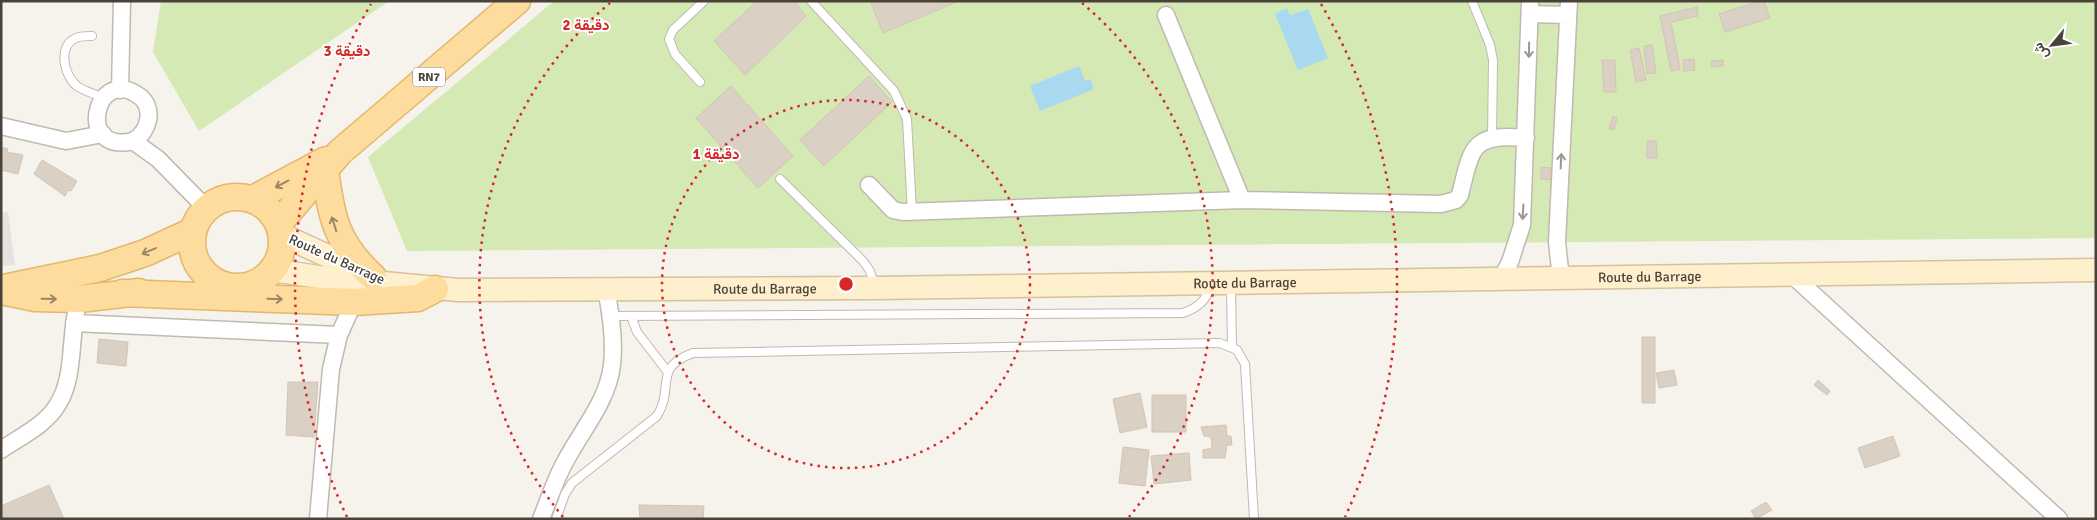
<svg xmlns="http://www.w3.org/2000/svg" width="2097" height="520" font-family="Signika,Vazirmatn,sans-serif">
	<rect width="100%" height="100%" fill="#f6f2ec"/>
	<path fill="#d5e9b5" d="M161,1H389L199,131L153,52Z
		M554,1H2096V238L407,251L368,157Z"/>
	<path fill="#e5e2e0" d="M8,212L15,265L1,266V213Z"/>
	<path fill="#a9d8f1" d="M1287,8L1290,15L1308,9L1328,58L1298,70L1275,14Z
		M1079,66L1085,81L1090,79L1094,89L1040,111L1030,86Z"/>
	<path fill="#dad0c4" stroke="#d2c5b4" d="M757,1H794L806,16L745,75L714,41Z
		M870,1H959L883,33Z
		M1759,1H1764L1770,18L1725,32L1719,14Z
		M1697,7L1698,16L1671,22L1680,69L1671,71L1660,16Z
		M1652,45L1656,73L1647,74L1644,46Z
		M1639,48L1646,80L1636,82L1630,50Z
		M1694,59L1695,70L1684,71L1683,60Z
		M1602,60H1615L1616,92H1604Z
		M1723,60V66L1711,67V61Z
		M869,76L892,102L824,166L800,140Z
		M731,86L793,156L758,188L696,118Z
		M1613,116L1617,118L1614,130L1609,129Z
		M1647,141H1656L1657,158H1647Z
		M1,147L8,149L7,152L23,155L18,174L1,170Z
		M42,160L77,181L71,191L68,190L65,196L34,174Z
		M1541,167L1551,168L1550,180L1541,179Z
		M1642,337H1655V403H1642Z
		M99,339L128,342L126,366L97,363Z
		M1674,370L1677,385L1659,388L1656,373Z
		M1818,380L1830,391L1827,395L1814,385Z
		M288,382H318L314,437L286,435Z
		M1140,393L1147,427L1120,433L1113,399Z
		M1152,395H1186V432H1152Z
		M1226,425L1227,436H1231L1232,445H1227L1225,458H1203V450L1212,448L1211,437L1204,436L1201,427Z
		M1893,436L1900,456L1865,468L1858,448Z
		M1123,447L1149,450L1145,486L1119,483Z
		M1189,453L1191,480L1154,484L1151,456Z
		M49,485L64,519H1V506Z
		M1766,502L1772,510L1756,519L1751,511Z
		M639,505L704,506L703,519H640Z"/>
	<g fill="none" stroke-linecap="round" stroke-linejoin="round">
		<g stroke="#c1b9ae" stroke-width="10">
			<path id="service" d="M811,1L894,91L907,119L912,212
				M1472,1L1490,45L1493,60L1492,139
				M92,36C87,36 80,36 76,38C57,46 64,76 77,86C84,91 95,94 103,98
				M700,82L675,54L669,39L673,30L704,1
				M780,179L863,261L870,271L874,285
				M1231,286L1232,346
				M611,316L1183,313C1197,308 1207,301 1210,285
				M631,316L637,332L667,371
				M556,519L565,494L572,483L657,416C675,387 652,368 693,353L1220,343L1237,350L1245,364L1254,519"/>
		</g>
		<g stroke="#c1b9ae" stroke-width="19">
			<path id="minor" d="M1530,14L1568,15
				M1166,15L1242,200
				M120,90L122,1
				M1,126L66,141L103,134
				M133,141C150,131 156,105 136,94C94,68 76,155 133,141L158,159L206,208
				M869,185L893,210L903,212L1242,200L1441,204L1456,200L1460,195C1472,147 1471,133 1526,138
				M1792,275L2059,519
				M1501,279L1510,262L1522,225L1530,1
				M1561,279L1557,242L1569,1
				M74,323L339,335
				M1,450C20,437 47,424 58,404C74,379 70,342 76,313
				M318,519L331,369L339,335L354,302
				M541,519C549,499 555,480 565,462C581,431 608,401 612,365C615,340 611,314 606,289"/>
		</g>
		<g stroke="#d5c29b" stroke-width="25">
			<g id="secondary">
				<path d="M282,235L371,276"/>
				<path id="s1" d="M272,270L319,277L458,290L875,288L2096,270"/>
			</g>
		</g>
		<g stroke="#e4b86b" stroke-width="29">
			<path id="primary" d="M325,169C331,217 336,243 373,277
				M192 242a45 45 0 1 1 90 0a45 45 0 1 1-90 0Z
				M253,199L326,160
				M279,223L340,152L517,1
				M4,288L100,268L145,253L193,231
				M1,291L35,298L79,299L139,292
				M122,293L354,302L418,298L435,289"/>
		</g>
		<use href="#service" stroke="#fff" stroke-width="8"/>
		<use href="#minor" stroke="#fff" stroke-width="16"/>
		<use href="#secondary" stroke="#feefcd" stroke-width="22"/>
		<use href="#primary" stroke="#fddc9d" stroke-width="26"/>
	</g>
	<defs><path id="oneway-shaft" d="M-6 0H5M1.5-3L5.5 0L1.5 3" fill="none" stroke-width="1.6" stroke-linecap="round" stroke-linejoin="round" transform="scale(1.25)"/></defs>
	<g stroke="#9b9792">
		<use href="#oneway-shaft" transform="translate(1529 50) rotate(91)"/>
		<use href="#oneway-shaft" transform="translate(1561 161) rotate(-87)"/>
		<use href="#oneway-shaft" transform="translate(1523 212) rotate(93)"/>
	</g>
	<g stroke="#9b8766">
		<use href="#oneway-shaft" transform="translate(282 184) rotate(152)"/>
		<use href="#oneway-shaft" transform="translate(334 224) rotate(-108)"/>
		<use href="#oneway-shaft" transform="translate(149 251) rotate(157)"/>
		<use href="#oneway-shaft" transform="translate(49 299) rotate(1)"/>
		<use href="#oneway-shaft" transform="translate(275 299) rotate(2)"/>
	</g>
	<g fill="none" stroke="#d62828" stroke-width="2.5" stroke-dasharray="2.5 5">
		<circle cx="846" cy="284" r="184"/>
		<path d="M563 517A367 367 0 0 1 610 3M1082 3A367 367 0 0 1 1129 517"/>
		<path d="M347 517A551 551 0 0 1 371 4M1321 4A551 551 0 0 1 1345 517"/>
	</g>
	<g text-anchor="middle" stroke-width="4" stroke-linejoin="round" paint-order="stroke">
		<rect fill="#fff" stroke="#807b74" stroke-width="1" x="413" y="67.5" width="32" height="19" rx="4"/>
		<g font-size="12" font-weight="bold" fill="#4a4239">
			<text x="429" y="81">RN7</text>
		</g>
		<g font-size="14" fill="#4a4239" stroke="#fff">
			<text transform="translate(337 259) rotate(24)" y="5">Route du Barrage</text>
			<text dy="5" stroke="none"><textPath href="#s1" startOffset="1379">Route du Barrage</textPath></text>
			<text dy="5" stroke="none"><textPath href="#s1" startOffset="974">Route du Barrage</textPath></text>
			<text dy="5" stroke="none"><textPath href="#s1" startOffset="494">Route du Barrage</textPath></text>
		</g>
	</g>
	<circle cx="846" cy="284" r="8" fill="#d62828" stroke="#fff" stroke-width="2.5"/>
	<g font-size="15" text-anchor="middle" font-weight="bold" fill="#d62828" stroke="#fff" stroke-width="4" stroke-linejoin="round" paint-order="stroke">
		<text x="586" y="30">2 دقيقة</text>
		<text x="347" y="56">3 دقيقة</text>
		<text x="716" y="159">1 دقيقة</text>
	</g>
	<rect width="2097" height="520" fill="none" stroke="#4a4239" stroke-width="5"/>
	<g transform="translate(2052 45) rotate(241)" stroke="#ffffff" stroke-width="4" paint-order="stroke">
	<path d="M0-4L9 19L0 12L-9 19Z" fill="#4a4239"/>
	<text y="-8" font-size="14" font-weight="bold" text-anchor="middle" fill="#4a4239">ش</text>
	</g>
</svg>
